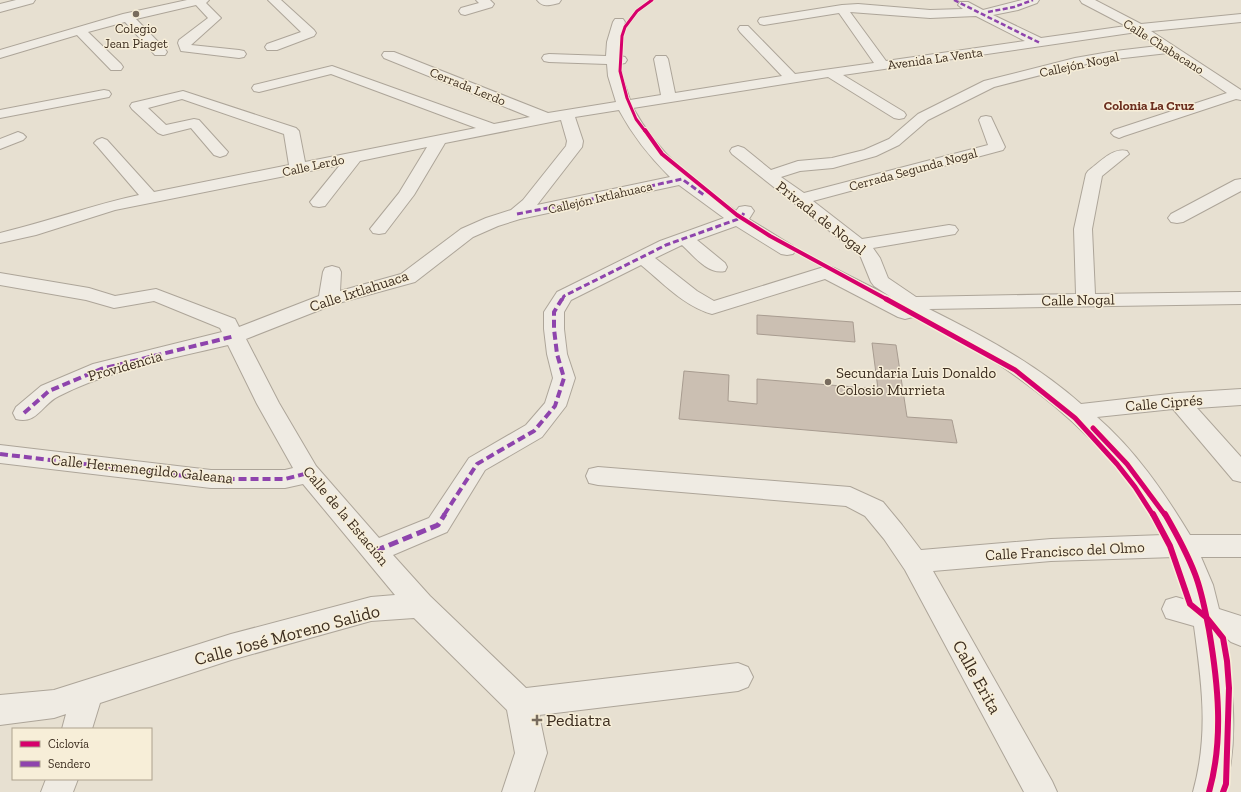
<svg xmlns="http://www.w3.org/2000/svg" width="1241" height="792" font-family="'Zilla Slab',serif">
	<rect width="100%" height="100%" fill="#e7e0d1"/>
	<path fill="#cbbfb2" stroke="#a89c90" d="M757,315L853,322L855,342L757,334Z
		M872,343L896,345L907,417L952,420L957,443L679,419L684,371L729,375L728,401L757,404V379L878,389Z"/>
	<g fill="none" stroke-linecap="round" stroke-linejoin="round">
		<g stroke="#ada599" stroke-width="2">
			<path id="minor" d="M16,0H35L33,3L0,12V4Z
				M187,0H209L206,3L221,18L191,45L239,50L244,51L246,54L244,57L239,58L181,51L178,43L179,40L208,18L196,5L136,19L165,49L167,52L165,55H155L125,22L88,32L121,64L123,67L121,70H111L77,35L0,58V50L123,14Z
				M268,0H281L314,30L316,33L314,36L277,50H267L265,47L267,44L301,32Z
				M476,0H490L494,4L492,7L465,15L461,14L459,11L461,8L479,3Z
				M537,0H561L559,3C551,5 543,8 537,0Z
				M1022,0H1039L1037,3L1018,10L993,15L1041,38L1126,26L1082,3L1080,0H1095L1141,24L1241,14V22L1151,31L1241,90V100L1236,99L1124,136L1119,138L1114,136L1111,133L1114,130L1227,93L1168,53L1115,59L1076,66L994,87L928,120L899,145L876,156L833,168L800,171L781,177L804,193L988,145L979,120L981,117L986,116L991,117L1005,147L1003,150L813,201L862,239L949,225L955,226L958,230L955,234L873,248L880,258L888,278L916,297L1076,294L1074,229L1086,174L1088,171C1099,163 1113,147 1127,151L1129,154L1102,176L1092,229L1095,294L1241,292V304L929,309C983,336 1036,364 1081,404L1178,393L1241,389V405L1197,408L1241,457V482L1233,480L1173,409L1097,417C1135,450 1164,492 1190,535H1241V557H1201L1213,585L1219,609L1241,616V646L1231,642L1224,636C1233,689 1239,739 1225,792H1193C1209,734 1202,685 1194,626L1166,618L1162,609L1166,600L1176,597L1190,601L1184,577L1175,557L1051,561L933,571L1052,781L1057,792H1024L905,570L884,539L865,516L846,506L598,485L589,483L586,476L589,469L598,467L850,487L883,502L902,525L921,550L1051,539L1164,535C1123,464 1064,407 995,362C969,345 940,331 913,317L905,319L898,317L825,279L712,314C685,307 662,282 641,265L571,300L564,312V329L567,354L575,378L566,406L542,437L485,470L447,532L393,555L430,596L526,688L738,663L748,667L753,677L748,687L738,691L539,715L547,753L534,792H502L515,753L507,710L414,618L371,621L231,660L100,703L92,729H62L66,714L54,718L0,725V695L54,690L231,634L371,597L395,595L303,484L285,488H211L0,463V445L211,470H285L293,468L257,404L228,345C171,359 112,369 59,396C42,404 37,425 16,419L13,413L16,407L41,386L93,364L222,332L220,328L154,301L114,308L86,300L0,285V273L89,288L115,296L156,289L235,319L239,327L319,296L323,272L325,268L332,266L339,268L341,272L340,291L401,274L461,229L486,218L511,210L523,200L566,146L567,141L561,120L445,143L414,195L385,233L379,234L373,233L370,229L399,193L427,147L360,161L325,206L319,207L313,206L310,202L340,165L115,210L36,235L0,243V233C47,222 92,205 139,195L97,146L94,143L97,140L102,138L107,140L154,192L289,165L284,134L182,99L148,108L166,125L194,119L199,120L228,152L226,155L220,157L214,155L191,128L163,135L158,133L132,109L130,106L132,103L183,91L296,128L299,131L305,162L476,128L331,74L259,92L254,91L252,88L254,85L332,66L494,124L530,117L384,58L382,55L384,52H394L548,113L616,102L608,76L607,64L549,62L544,61L542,58L544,55L549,54L606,56L607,42L613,22L615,19H623L625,22C622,34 619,44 620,56L625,57L627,60L625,63L620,64L622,76L630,100L661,95L654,59L656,56H666L668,59L675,93L782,76L740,32L738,29L740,26H748L795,74L874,63L839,13L764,25L760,24L758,21L760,18L842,5L858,4L930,10L963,9L958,5L960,2H968L983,10ZM850,12L930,18L976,16L1025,41L886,61ZM1137,32L1158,46L1115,51L1075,58L984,81L918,114L889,139L864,150L832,158L798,161L771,170L744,148L738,146L732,148L730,151L732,154L860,255L871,282L874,286L891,297L834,268L827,266L714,301L697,291L655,258L682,245C694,256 708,275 725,271L727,267L725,263L697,240L736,226L781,254L787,255L793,254L796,250L793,246L749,219L754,211L751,207L745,206L739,207L736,211C693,181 659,155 633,108L828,77L894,118L899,119L904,118L906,115L904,112L843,75ZM619,110C633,136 649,156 670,177L537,205L582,147L583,141L575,117ZM679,185L724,218L660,241L557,292L544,312V329L547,354L553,378L545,403L526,425L469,458L429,518L379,538L316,466L279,403L246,339L335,304L415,282L473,237L498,226L520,219Z
				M104,90L109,91L111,94L109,97L0,118V110Z
				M18,132L23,134L26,137L23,140L0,149V139Z
				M1241,179V191L1183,222L1177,223L1171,222L1168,218L1171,214L1235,180Z
				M46,779H78L73,792H41Z"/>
		</g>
		<use href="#minor" fill="#efebe3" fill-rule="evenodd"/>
		<path stroke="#8e44ad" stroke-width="2.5" stroke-dasharray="5 2.5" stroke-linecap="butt" d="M954,0L1040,43
			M988,12L1014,7L1033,0"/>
		<path stroke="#8e44ad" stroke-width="3" stroke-dasharray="6 3" stroke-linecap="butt" d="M517,214L579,202L682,179L704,195
			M562,300L564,296L666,245L741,218L745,211"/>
		<path stroke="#8e44ad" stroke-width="4" stroke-dasharray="8 4" stroke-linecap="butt" d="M24,413L49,391L101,369L235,336
			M0,454L211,479H285L308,473
			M444,515L477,464L534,431L555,406L564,378L557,354L554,329V312L562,299"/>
		<path stroke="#8e44ad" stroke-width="5" stroke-dasharray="10 5" stroke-linecap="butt" d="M375,551L438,525L445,514"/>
		<g stroke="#f7eed8" stroke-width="4.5">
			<path id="cycleway-far3" d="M645,131L636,119L627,98L620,71L622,36L625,27L637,11L652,0"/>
		</g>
		<g stroke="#f7eed8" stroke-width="6">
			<path id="cycleway-far2" d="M645,130L662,154L737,215L770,236L888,300"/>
		</g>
		<g stroke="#f7eed8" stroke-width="8">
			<path id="cycleway-far1" d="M886,299L1015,370L1075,418L1117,464L1135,487L1153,515
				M1093,428L1127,464L1165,515"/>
		</g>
		<g stroke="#f7eed8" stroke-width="9">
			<path id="cycleway" d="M1153,514L1170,546L1190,604L1207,618L1223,638L1227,661L1229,688L1226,784L1223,792
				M1165,514C1176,533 1187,553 1195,574C1202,592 1205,610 1209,630C1218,683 1224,739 1209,792"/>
		</g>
		<use href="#cycleway-far3" stroke="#d6006c" stroke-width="3"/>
		<use href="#cycleway-far2" stroke="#d6006c" stroke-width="4"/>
		<use href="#cycleway-far1" stroke="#d6006c" stroke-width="5"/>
		<use href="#cycleway" stroke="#d6006c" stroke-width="6"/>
	</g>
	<g fill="#786c5e" stroke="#f7eed8" stroke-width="1.5">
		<circle cx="136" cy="14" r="4"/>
		<circle cx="828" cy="382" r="4"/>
		<path d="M535 714h4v4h4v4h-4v4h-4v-4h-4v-4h4z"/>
	</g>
	<g text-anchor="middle" stroke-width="3" stroke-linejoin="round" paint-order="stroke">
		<g font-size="13" fill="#3d2e20" stroke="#f7eed8">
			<text x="136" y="33">Colegio<tspan x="136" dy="15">Jean Piaget</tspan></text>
		</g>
		<g font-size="13" fill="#3d2e20" stroke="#f7eed8">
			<text transform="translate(1164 46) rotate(32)" y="5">Calle Chabacano</text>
			<text transform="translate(935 58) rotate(-8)" y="5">Avenida La Venta</text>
			<text transform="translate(1079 64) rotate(-12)" y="5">Callejón Nogal</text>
			<text transform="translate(468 86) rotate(22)" y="5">Cerrada Lerdo</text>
			<text transform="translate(313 165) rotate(-12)" y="5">Calle Lerdo</text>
			<text transform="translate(913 169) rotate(-15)" y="5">Cerrada Segunda Nogal</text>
			<text transform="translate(600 197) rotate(-13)" y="5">Callejón Ixtlahuaca</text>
		</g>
		<g font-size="13" font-weight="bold" fill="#6b2e1e" stroke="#f7eed8">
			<text x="1149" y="110">Colonia La Cruz</text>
		</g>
		<g font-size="15" fill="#3d2e20" stroke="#f7eed8">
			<text transform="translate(821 218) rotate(38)" y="5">Privada de Nogal</text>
			<text transform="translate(359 291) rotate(-18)" y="5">Calle Ixtlahuaca</text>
			<text transform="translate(1078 300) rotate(-1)" y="5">Calle Nogal</text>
			<text transform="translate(125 366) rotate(-16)" y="5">Providencia</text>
			<text transform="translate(1164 403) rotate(-5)" y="5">Calle Ciprés</text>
			<text transform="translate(142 469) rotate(6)" y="5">Calle Hermenegildo Galeana</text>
			<text transform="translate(346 516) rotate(50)" y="5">Calle de la Estación</text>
			<text transform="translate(1065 551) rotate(-3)" y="5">Calle Francisco del Olmo</text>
		</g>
		<g font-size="15" fill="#3d2e20" stroke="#f7eed8" text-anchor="start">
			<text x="836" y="378">Secundaria Luis Donaldo<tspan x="836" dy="17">Colosio Murrieta</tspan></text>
		</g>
		<g font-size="18" fill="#3d2e20" stroke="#f7eed8">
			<text transform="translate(287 635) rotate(-15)" y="6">Calle José Moreno Salido</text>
			<text transform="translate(977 677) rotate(61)" y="6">Calle Erita</text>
		</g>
		<g font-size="18" fill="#3d2e20" stroke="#f7eed8" text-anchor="start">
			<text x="546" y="726">Pediatra</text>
		</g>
	</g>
	<rect x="12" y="728" width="140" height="52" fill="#f7eed8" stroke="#ada18e"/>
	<rect x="20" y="741" width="20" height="6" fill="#d6006c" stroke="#ada18e"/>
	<text x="48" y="748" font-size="12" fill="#3d2e20">Ciclovía</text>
	<rect x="20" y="761" width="20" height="6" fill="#8e44ad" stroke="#ada18e"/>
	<text x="48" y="768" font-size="12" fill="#3d2e20">Sendero</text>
</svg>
